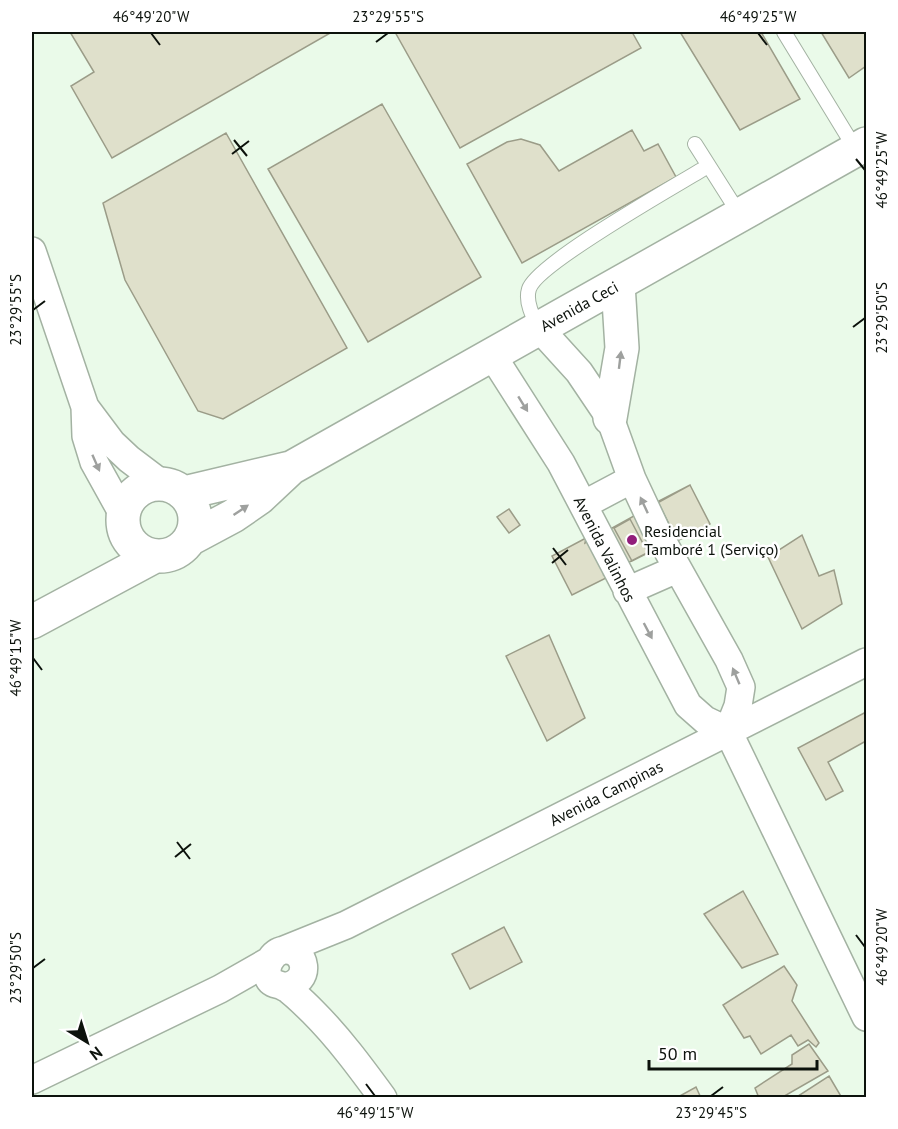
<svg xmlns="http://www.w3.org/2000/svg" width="898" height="1129" font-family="'PT Sans',sans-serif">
	<rect width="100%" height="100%" fill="#eafae9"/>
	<path fill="#dfe0cb" stroke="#9b9c88" stroke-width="1.5" d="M70,32H332L112,158L71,86L94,72Z
		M395,32H632L641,48L460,148Z
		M680,32H761L800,99L740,130Z
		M821,32H866V66L849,78Z
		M382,104L481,277L368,342L268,169Z
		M632,130L644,151L658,144L676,177L522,263L467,164L507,142L521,139L540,145L559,171Z
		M226,133L347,348L223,419L198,411L125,280L103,203Z
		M690,485L710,524L675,542L676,538L604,575L608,577L572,595L552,556L586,538L585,543Z
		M690,485L710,524L675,542L676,538L659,504L655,503Z
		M509,509L520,525L509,533L497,517Z
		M630,519L648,553L632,561L614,528Z
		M802,535L819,576L834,570L842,604L802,629L768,557Z
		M549,635L585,718L547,741L506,656Z
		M866,712V741L828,762L843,791L826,800L798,748Z
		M743,891L778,954L742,968L704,914Z
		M504,927L522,962L470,989L452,954Z
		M784,966L797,985L792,1001L819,1043L816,1047L808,1040L798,1046L791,1035L761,1054L750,1036L744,1038L723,1005Z
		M809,1044L828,1071L781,1098H759L755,1088L792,1064V1055Z
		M829,1076L842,1098H795Z
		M696,1087L701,1098H678V1097Z"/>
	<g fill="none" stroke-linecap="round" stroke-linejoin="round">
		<g stroke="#a3b2a2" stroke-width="16">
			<path id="lane" d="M784,32L856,150
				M695,144L740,215
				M539,328C533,317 525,302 529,289C537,263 679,184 708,166"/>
		</g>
		<g stroke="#a3b2a2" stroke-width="30">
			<path id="street" d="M32,251L85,407L86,436L94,462L124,516
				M539,328L579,372L610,418L632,479L655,528L729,660L741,687L738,706L728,731
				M492,355L561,463L688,705L705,720L728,731L866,1017
				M85,407L112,443L129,459L162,484
				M583,505L632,479
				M627,591L677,569
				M284,950L346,925L866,662
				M284,987C314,982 306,948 284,950C272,952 263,967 269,979C272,985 280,984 285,987C294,993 305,1004 313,1012C339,1038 361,1068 383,1098
				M32,1080L220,989L269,961"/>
		</g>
		<g stroke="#a3b2a2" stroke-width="36">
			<path id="secondary" d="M610,418L622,348L618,284
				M123 520a36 36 0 1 1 72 0a36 36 0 1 1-72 0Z
				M184,493L290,468
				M190,539L233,516L259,498L291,468L866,144
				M32,622L155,556"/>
		</g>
		<use href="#lane" stroke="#fff" stroke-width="14"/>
		<use href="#street" stroke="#fff" stroke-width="27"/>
		<use href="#secondary" stroke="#fff" stroke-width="33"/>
	</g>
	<defs><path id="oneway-solid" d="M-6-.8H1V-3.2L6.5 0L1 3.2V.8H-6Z" transform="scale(1.5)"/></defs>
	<g fill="#9ea09e">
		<use href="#oneway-solid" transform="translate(620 360) rotate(-83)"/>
		<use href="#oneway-solid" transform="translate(523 404) rotate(58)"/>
		<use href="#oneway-solid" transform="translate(96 463) rotate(66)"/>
		<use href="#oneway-solid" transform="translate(644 505) rotate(-115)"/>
		<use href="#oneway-solid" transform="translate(241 510) rotate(-34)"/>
		<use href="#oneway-solid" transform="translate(648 631) rotate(62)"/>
		<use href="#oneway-solid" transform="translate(736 676) rotate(-113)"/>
	</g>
	<path fill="none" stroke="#0c120c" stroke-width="2" d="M151,33L160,45M758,33L767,45M376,42L388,33M234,140L247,156M232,154L249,141M856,159L865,170M33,310L45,301M853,327L865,318M553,548L566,565M552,563L568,550M33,658L42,670M177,842L190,859M175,857L191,844M856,935L865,947M33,968L45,959M366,1084L375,1096M711,1096L723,1087"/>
	<circle fill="#921d7b" stroke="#fff" stroke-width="2" cx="632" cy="540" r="6"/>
	<g text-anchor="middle" stroke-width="5" stroke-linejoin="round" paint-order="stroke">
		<g font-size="16" fill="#0c120c" stroke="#fff">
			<text transform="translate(579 306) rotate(-29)" y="6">Avenida Ceci</text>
			<text transform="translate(605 549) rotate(63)" y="6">Avenida Valinhos</text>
			<text transform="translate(606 793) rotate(-27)" y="6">Avenida Campinas</text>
		</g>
		<g font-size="16" fill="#0c120c" stroke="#fff" text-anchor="start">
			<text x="644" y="537">Residencial<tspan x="644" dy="18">Tamboré 1 (Serviço)</tspan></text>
		</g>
	</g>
	<rect width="898" height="1129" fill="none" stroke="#ffffff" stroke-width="66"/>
	<g transform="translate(87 1042) rotate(142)" stroke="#ffffff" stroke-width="4.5" paint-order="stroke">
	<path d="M0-4.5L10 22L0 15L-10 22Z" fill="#0c120c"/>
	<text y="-9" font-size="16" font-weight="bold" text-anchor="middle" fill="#0c120c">N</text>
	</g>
	<path d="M649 1060v9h168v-9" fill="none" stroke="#0c120c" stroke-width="3"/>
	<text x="658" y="1060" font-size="18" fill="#0c120c" stroke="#ffffff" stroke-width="4.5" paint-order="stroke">50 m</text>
	<rect x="33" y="33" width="832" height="1063" fill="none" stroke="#0c120c" stroke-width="2"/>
	<g font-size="15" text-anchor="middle" fill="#0c120c">
		<text x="151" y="22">46°49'20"W</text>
		<text x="388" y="22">23°29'55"S</text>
		<text x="758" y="22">46°49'25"W</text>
		<text transform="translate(882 170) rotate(-90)" y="5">46°49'25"W</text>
		<text transform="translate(16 310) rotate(-90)" y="5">23°29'55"S</text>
		<text transform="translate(882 318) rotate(-90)" y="5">23°29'50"S</text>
		<text transform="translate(16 658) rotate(-90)" y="5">46°49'15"W</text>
		<text transform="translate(882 947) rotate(-90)" y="5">46°49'20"W</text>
		<text transform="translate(16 968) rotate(-90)" y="5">23°29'50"S</text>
		<text x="375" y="1118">46°49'15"W</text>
		<text x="711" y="1118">23°29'45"S</text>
	</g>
</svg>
